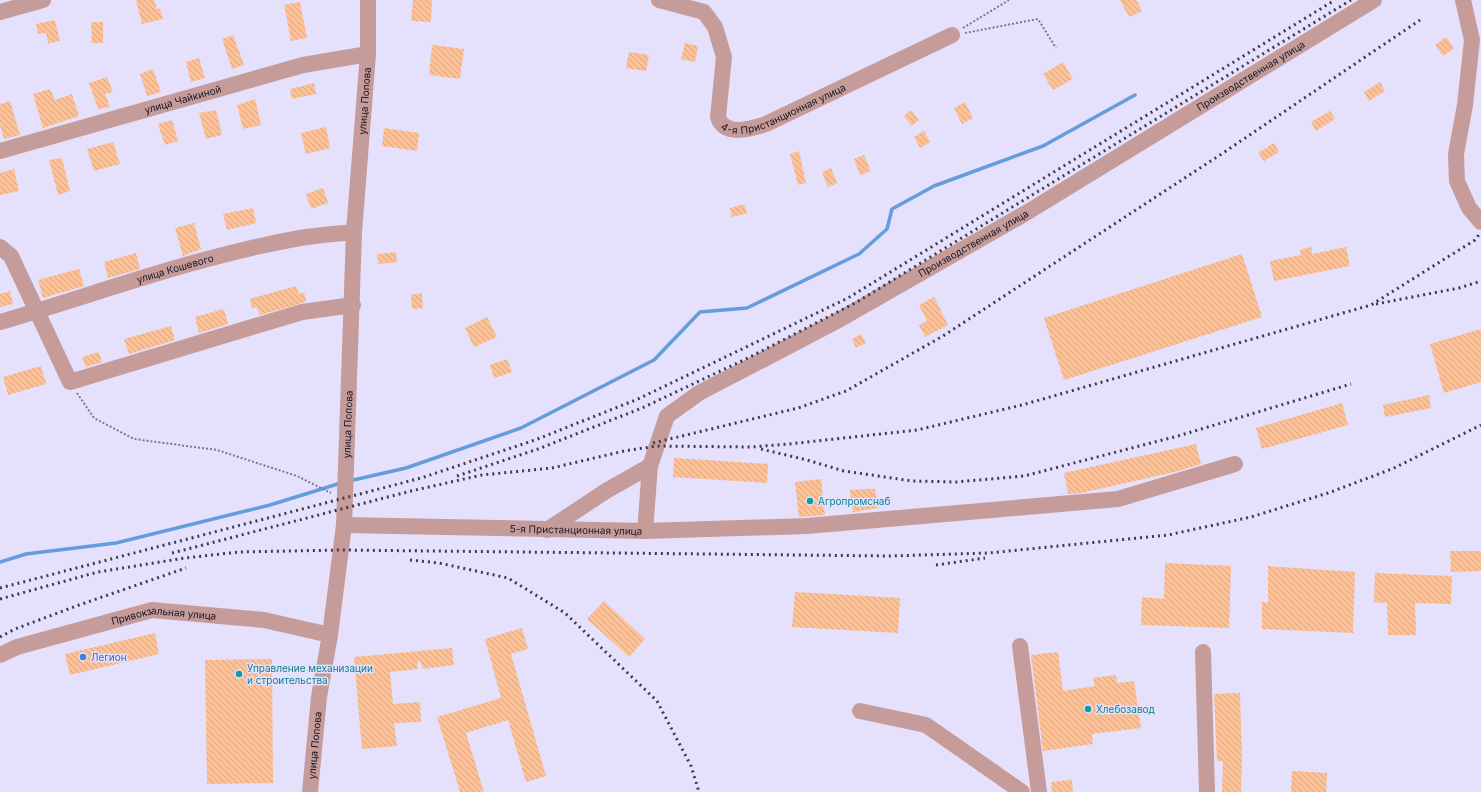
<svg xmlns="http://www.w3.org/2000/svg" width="1481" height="792" font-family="Inter,sans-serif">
	<defs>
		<pattern id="building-back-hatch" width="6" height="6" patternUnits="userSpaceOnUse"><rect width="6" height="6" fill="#fdc195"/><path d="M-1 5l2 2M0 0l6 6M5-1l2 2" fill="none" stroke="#d8a580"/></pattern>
	</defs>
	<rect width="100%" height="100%" fill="#e5e0fc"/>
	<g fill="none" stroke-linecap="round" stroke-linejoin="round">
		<path stroke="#649cdc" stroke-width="3.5" d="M349,481L406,468L521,428L654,360L700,312L747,308L859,254L887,229L892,209L934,186L1043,146L1135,95
			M0,562L26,554L116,543L270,505L341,483"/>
	</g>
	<path fill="url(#building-back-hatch)" d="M136,0H154L157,9H160L163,19L142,24Z
		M413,0H432L431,22L411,21Z
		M1120,0H1136L1142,11L1129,17Z
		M300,2L307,38L291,41L284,5Z
		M55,20L60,41L48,43L46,33L38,34L36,24Z
		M91,22H103V43H92Z
		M233,35L244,65L232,69L222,39Z
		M1446,37L1454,48L1443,56L1435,45Z
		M685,43L698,46L695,62L681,59Z
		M432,45L464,49L460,79L429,75Z
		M629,52L649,55L646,71L626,68Z
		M199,58L205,78L191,82L186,62Z
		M1063,62L1073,79L1053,90L1043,74Z
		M153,69L161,92L147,96L140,74Z
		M107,77L113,92L105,94L110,107L98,109L89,83Z
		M1380,82L1385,91L1369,101L1364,92Z
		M314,83L316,94L292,99L290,89Z
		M50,89L55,100L72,94L79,116L43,128L33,94Z
		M255,99L261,125L243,129L237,105Z
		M10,101L20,135L4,139L0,125V104Z
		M965,102L973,118L962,124L954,108Z
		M216,110L222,135L206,139L199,113Z
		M911,110L919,120L912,126L904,116Z
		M1330,111L1335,119L1316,131L1311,122Z
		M172,120L178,141L165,145L158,124Z
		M326,127L330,148L306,154L301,133Z
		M384,128L419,133L417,151L382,146Z
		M924,131L930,142L920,148L914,137Z
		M113,142L120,164L94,171L87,149Z
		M1274,143L1279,152L1264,161L1258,153Z
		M799,151L806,183L798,185L790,154Z
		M864,155L871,171L860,175L854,159Z
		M62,158L70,191L58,195L49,160Z
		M831,168L837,183L828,187L822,172Z
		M14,169L19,191L0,195V173Z
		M323,188L328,203L311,209L306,194Z
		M744,204L747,213L732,217L730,208Z
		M253,208L256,223L227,230L223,214Z
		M194,223L201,249L183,256L175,228Z
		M1311,247L1312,254L1346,247L1350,266L1274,281L1270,261L1301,255L1300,250Z
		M396,252L397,262L378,264L377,254Z
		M136,253L140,269L108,278L104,262Z
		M1242,254L1262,317L1064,380L1044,318Z
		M79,269L84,286L43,298L38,280Z
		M296,286L299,294L304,292L306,302L260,315L257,307L252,308L250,299Z
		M10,291L13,304L0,307V294Z
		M422,293L423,308L412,309L411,295Z
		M934,297L948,325L925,337L919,325L927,321L919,305Z
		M224,309L228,324L199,333L195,317Z
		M487,317L497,337L474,347L465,328Z
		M171,326L175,340L129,354L124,339Z
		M1481,329V382L1444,393L1430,344Z
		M861,334L866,343L856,348L852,339Z
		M99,352L102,362L86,367L82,357Z
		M507,359L512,372L494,378L490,365Z
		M41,366L46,384L8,395L3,377Z
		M1429,395L1431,408L1385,417L1383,405Z
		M1342,403L1348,425L1262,449L1256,428Z
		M1196,444L1201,464L1175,472L1081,493L1068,494L1064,473Z
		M674,458L768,464L767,483L673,477Z
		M821,479L825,515L799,517L795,482Z
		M865,489H875L878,508L853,512L850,490Z
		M1450,551H1481V571L1451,572Z
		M1165,563L1231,566L1229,628L1141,625L1142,597L1164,599Z
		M1268,566L1355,572L1353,633L1262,629V602L1268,603Z
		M1375,573L1452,576L1451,604L1415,603L1416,635H1388L1387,603L1374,602Z
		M795,592L900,598L898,633L792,627Z
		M604,601L645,639L629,657L587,619Z
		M522,628L528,649L511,654L546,776L526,782L508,720L466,733L484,792H460L437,717L501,698L485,639Z
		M155,633L159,654L70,675L65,654Z
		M452,648L454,665L423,669L420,661L417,662L418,669L390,672L393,704L420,702L421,722L394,723L397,746L362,749L354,657Z
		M1058,652L1063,691L1095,686L1093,678L1116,675L1117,683L1134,681L1141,728L1092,734L1093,744L1043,751L1031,655Z
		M272,659L273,783L207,784L205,660Z
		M1240,693L1242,758L1241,792H1222L1223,761H1217L1214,694Z
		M1292,771L1327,773L1326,792H1291Z
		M1072,780L1073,792H1052L1051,782Z"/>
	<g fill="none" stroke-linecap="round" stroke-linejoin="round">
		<path stroke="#7c798d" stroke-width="2" stroke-dasharray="2 2" stroke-linecap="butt" d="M963,28L1009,0
			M965,33L1038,19L1056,48
			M77,393L94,418L134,439L217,450L297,476L331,493"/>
		<g stroke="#c69c9b" stroke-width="16">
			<path id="s1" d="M659,0L704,12L715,27L724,57L718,117C724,137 751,129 766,124L952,35"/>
			<path d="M1463,0L1472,40L1465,105L1456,154L1457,181L1469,208L1481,222"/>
			<path d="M0,12L43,0"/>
			<path id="s2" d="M0,151L303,65L368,54"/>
			<path d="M0,247L11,256L70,382L302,312L353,305"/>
			<path id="s3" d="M0,322C99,293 198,256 300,238C318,235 336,234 354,232"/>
			<path id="s4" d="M344,525L645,531L807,526L1118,499L1235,464"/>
			<path d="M547,530L606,491L650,466"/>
			<path id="s5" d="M645,531L650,466L667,416L699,393L835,322L1026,213L1374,0"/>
			<path d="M1020,646L1039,792"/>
			<path d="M1203,652L1207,792"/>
			<path id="s6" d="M0,655L17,647L152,610L264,620L330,635"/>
			<path d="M860,711L926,725L1022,792"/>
			<path id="s7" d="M310,792L319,697L330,635L344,525L354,232L368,54V0"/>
		</g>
		<path stroke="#3e3b4a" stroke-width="3" stroke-dasharray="2 4" stroke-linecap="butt" d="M1376,304L1459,288L1481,281
			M653,443L798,408L846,391L943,336L1223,153L1420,20
			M761,449L807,460L844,471L912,481L956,482L1024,476L1178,436L1351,384
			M457,476L538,449L642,408L750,357L857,302L1351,0
			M172,553L411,491L482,475L552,468L624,451L657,446L751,447L789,444L917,430L1022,405L1371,305L1475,240L1481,232
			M410,560L439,563L508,578L565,613L657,701L691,766L699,792
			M936,565L985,558
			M0,588L421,478L535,440L638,399L848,298L1335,0
			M0,599L98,572L185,558L239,552L340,550L889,556L989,553L1168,535L1251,517L1328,493L1392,469L1481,425
			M0,637L15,629L79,605L186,568"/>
	</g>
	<g fill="#0f9aa8" stroke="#e5e0fc" stroke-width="1.5">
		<circle cx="810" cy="501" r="4"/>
		<circle cx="239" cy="674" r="4"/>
		<circle cx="1088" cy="709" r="4"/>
	</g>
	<circle fill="#3f7fe0" stroke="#e5e0fc" stroke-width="1.5" cx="83" cy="657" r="4"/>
	<g text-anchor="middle" stroke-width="3" stroke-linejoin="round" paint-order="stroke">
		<g font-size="10" fill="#181622" stroke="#e5e0fc">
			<text dy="4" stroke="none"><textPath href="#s5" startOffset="794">Производственная улица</textPath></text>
			<text dy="4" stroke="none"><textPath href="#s2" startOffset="190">улица Чайкиной</textPath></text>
			<text dy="4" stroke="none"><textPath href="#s7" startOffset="694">улица Попова</textPath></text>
			<text dy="4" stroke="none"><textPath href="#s1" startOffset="232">4-я Пристанционная улица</textPath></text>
			<text dy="4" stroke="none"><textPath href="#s5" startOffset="470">Производственная улица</textPath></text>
			<text dy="4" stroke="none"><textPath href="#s3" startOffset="183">улица Кошевого</textPath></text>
			<text dy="4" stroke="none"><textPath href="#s7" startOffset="370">улица Попова</textPath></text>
			<text dy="4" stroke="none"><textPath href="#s4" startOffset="232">5-я Пристанционная улица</textPath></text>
			<text dy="4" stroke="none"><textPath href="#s6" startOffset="170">Привокзальная улица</textPath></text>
			<text dy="4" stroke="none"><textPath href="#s7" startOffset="47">улица Попова</textPath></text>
		</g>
		<g font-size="10" fill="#0d838f" stroke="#e5e0fc" text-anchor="start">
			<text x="818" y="505">Агропромснаб</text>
			<text x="247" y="672">Управление механизации<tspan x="247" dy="12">и строительства</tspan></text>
			<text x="1096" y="713">Хлебозавод</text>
		</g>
		<g font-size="10" fill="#366cbe" stroke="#e5e0fc" text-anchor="start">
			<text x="91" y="661">Легион</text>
		</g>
	</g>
</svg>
